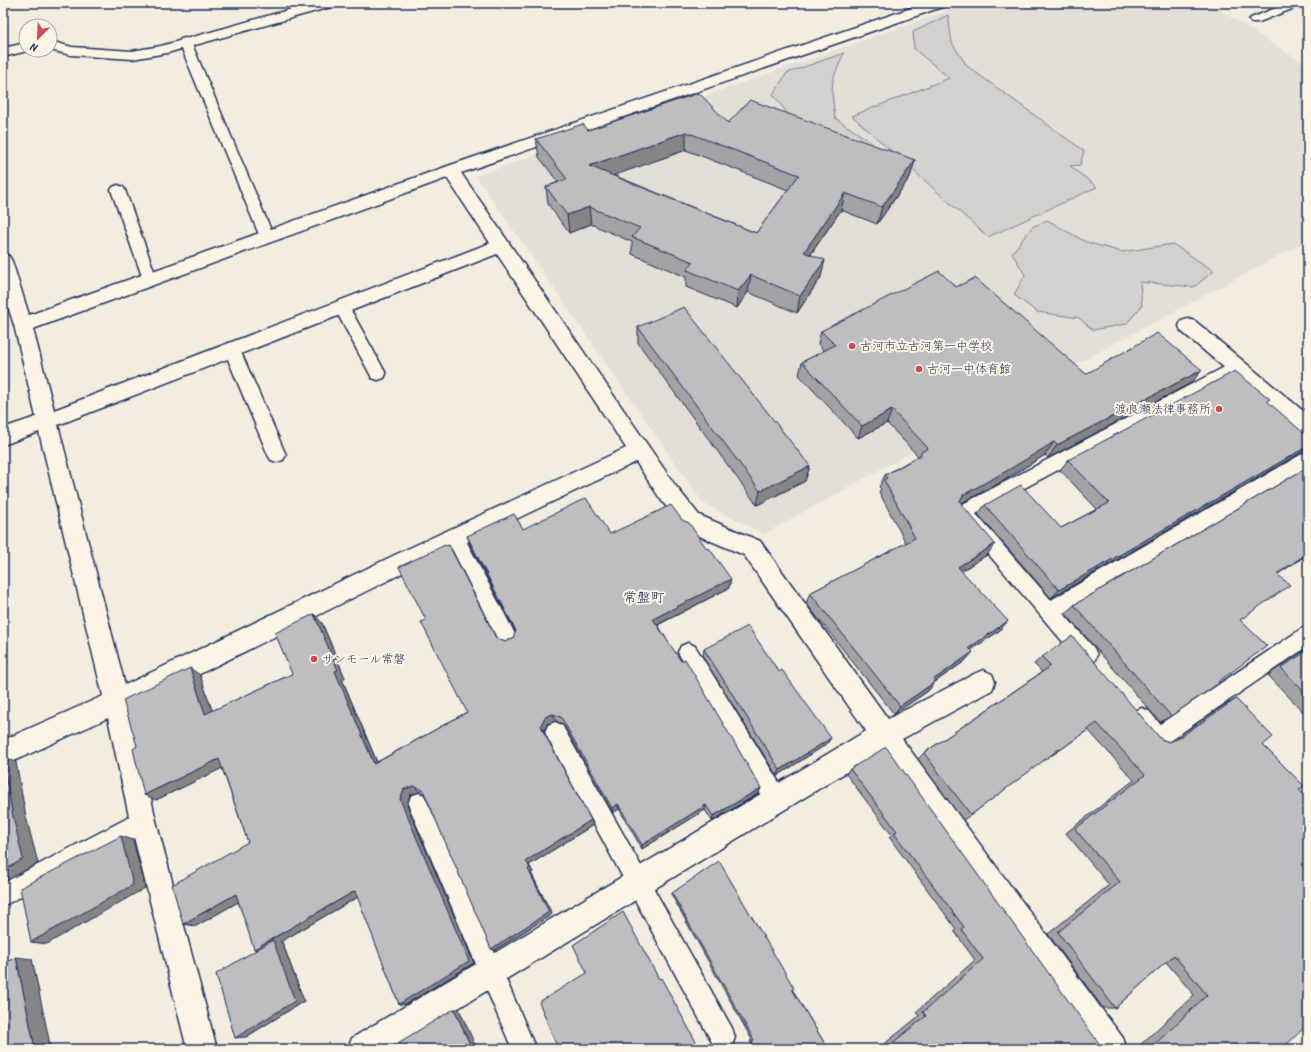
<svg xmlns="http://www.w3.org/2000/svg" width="1311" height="1052" font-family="Kalam,'Klee One',sans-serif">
	<rect width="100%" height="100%" fill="#f3ede0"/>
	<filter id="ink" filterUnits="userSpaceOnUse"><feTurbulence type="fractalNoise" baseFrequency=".025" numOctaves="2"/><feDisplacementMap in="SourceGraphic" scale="8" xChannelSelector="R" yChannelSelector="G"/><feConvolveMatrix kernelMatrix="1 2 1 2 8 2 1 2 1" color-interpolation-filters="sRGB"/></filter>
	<g filter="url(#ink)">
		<path fill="#e3dfd6" d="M970,3H1209L1308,66V240L914,451L764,534L703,503L476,176Z"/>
		<path fill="#d3d1cc" stroke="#778095" d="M948,15L952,43L967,66L1084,151L1080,165L1070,166L1097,187L988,237L852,116L949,78L914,49L913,32Z
			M844,53L833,79L832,92L835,118L871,142L889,159L797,127L773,94L787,73Z
			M1047,220L1086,242L1122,252L1173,244L1214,271L1194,287L1140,282L1142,306L1126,324L1093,330L1079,318L1037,312L1014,295L1025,275L1012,253L1032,227Z"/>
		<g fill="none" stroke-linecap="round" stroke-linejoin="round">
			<g stroke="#1b2f5e" stroke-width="3">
				<path id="service" d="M1288,3H1304L1302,5L1259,22H1251L1249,20L1251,18Z
					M185,38L189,39L191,42L274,237L272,241L267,242L262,241L260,237L179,42L181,39Z
					M118,185L123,187L125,190L157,279L155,283L150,284L145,283L143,279L111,190L113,187Z
					M342,301L347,303L384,370L386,374L384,378L378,380L372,378L334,307L337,303Z
					M232,344L238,346L240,350L286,455L283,460L277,462L271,460L268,455L224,350L226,346Z
					M1236,361L1242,363L1244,367L1242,371L976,514L1051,600L1302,454L1308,452V468L1063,613L1094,648L1097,655L1094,662L1087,664L1080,662L957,517L954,512L957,507Z
					M455,529L461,531L515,634L518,640L515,646L508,649L501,646L446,537L449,531Z
					M1308,626V646L1165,744L1158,747C1146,742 1137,730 1132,718L1135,711L1142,708L1149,711L1160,724L1301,629Z
					M688,643L695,646L785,792L788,800L785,808L777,811L769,808L681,658L678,652L681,646Z
					M555,722L562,725L732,1028L735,1037L732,1046L723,1049L714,1046L548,739L545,732L548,725Z
					M419,793L427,796L536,1049H512L408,804L411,796Z
					M143,810L151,813L154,821L151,829L3,906V883Z"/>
			</g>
			<g stroke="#1b2f5e" stroke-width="3">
				<path id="minor" d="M313,3H336L334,6L167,53L132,59L71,55L50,50V41L72,47L132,51L161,46Z
					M926,3H947L945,6L461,173L675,485L699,515L760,541L888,719L974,674L983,670L992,674L995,682L992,690L902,739L1123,1038L1127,1049H1094L881,751L391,1049H348L352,1038L866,731L744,555L683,529L659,497L636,462L419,565L131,708L156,821L217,1049H187L130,821L108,718L3,766V740L103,696L39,432L3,445V428L36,417L14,325L3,291V255L9,256L12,261L29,315L445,167ZM447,178L490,243L54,410L33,329ZM497,254L626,448L403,551L125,685L58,425Z
					M26,43V50H31L3,57V48Z
					M1188,319L1195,321L1308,415V435L1301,433L1181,331L1179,326L1181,321Z"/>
			</g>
			<use href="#service" fill="#fcf5e5" fill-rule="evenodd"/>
			<use href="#minor" fill="#fcf5e5" fill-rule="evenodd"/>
		</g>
		<path fill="#a3a3a5" stroke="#1b2f5e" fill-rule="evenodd" d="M728,123L915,160L910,177L877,224L841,210L811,254L821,277L797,313L748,292L737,308L686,287V277L632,254V242L591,224L569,233L548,204L546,187L558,182L539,157L536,139L588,130ZM686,150L788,190L756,233L613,175Z
			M956,287L1086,374L1202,370L1191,383L1048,458L1045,455L1003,481L961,503L987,555L961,571L999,631L971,650L965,661L935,682L928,691L894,714L806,603L810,593L906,543L879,492L881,489L879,487L885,475L918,456L887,423L858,438L799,375L802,362L824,351L818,344L821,331Z
			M638,327L810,466L805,481L757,505L638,343Z
			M1268,402L1302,452L1051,598L978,514L985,505L1061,528L1097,509L1060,470L1068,460Z
			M1308,467V554L1278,574L1240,620L1171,716L1160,722L1065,613L1074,605Z
			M523,529L610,534L729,588L658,625L759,793L712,821L705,810L642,849L619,809L613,813L563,724L556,721L547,724L544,731L545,734L591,820L593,825L529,865L533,872L531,873L552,914L495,950L424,794L420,792L410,795L407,805L474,963L406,1004H399L358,897L280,942H282L304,1001L246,1037L257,950L238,902L196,926L183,924L248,842L222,768L156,800L137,746L200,675L212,711L292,674L322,623L345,678L342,679L377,762L467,712L496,638L505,642L513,638L516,632L471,546L467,536Z
			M1308,648V717L1268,675Z
			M704,649L827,744L777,776L703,657Z
			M1042,657L1161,739L1169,742L1171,741L1223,706L1236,699L1263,745L1299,790L1282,1049H1143L1140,1045L1194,995L1166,962L1115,1008H1103L1048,934L1109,885L1066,833L1134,780L1088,730L1060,750L1051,756L1050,755L971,815L963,820L918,759L924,753L1042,672L1034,664Z
			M850,769L1103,1049H878L919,1016L916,1012L975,960L954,931L956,929L889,837L892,835L846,774Z
			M672,893L792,989L828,1049H754L750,1041L752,1040L672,896Z"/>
		<path fill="#858586" stroke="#1b2f5e" d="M686,132V150L590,184L589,166Z
			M915,160L910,177L877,224L882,207Z
			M845,193L841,210L800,269L804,252Z
			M589,207L591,224L569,233L567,215Z
			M825,260L821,277L797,313L800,296Z
			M751,275L748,292L737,308L738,291Z
			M1202,370L1191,383L1048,458L1057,445Z
			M892,410L887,423L858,438L862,426Z
			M1054,442L1045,455L1003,481L956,506L963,495Z
			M1308,446V447L1302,452L1051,598L1059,590Z
			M810,466L805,481L757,505L760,491Z
			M995,544L987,555L951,577L958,567Z
			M1308,553V554L1265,582L1277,574Z
			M731,579L729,588L653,627V619Z
			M314,614L322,623L345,678L342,679L380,770L374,764L335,671Z
			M1008,621L999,631L961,657L969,648Z
			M973,652L965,661L926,688L933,680Z
			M190,668L200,675L216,721L205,714Z
			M935,682L928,691L894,714L900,706Z
			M553,714L556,721L547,724L544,731L541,725L545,717Z
			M831,738L827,744L777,776L780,770Z
			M3,757L16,762L26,817L38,863L3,883V871L12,812L3,763Z
			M219,759L229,765L156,800L144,795Z
			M414,786L420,792L410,795L407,805L474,963L406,1004H399L400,799L404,789Z
			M761,788L759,793L712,821L713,816Z
			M618,804L619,809L613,813L612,808Z
			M706,805L705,810L642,849V845Z
			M591,820L593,825L529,865L533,872L531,873L552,914L495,950L491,949L528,869L526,861Z
			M121,836L133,840L145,888L47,944L31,942Z
			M355,891L363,894L280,942H282L304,1001L246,1037L235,1038L264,951L254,949Z
			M236,894L247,897L196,926L183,924Z
			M16,957L32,959L51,1049H35Z
			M454,1009H459L477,1049H472Z"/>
		<path fill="#bebec0" stroke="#1b2f5e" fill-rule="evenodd" d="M699,93L728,123L750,100L915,160L882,207L845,193L804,252L825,260L800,296L751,275L738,291L687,270L693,262L632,237L640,228L589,207L567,215L546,187L567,179L536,139L583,124L588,130ZM686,132L799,175L756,233L589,166Z
			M939,271L956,287L975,278L1086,374L1157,333L1202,370L1057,445L1054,442L1010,469L963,495L960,501L963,506L995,544L958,567L1008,621L969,648L973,652L933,680L935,682L900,706L810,593L915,538L884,480L887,478L885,475L921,455L920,453L928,448L892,410L862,426L802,362L835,345L821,331Z
			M684,307L810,466L760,491L638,327Z
			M1235,371L1270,399L1267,401L1308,437V446L1059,590L985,505L1021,485L1061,528L1109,503L1068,460Z
			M1308,467V553L1277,574L1290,585L1240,620L1267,646L1218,682L1219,683L1171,716L1074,605Z
			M586,498L610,534L671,505L682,520L689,523L707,549L709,548L731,579L653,619L681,661L685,659L761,788L713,816L706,805L642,845L618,804L612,808L561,717L553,714L545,717L541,725L544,733L591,820L526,861L530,868L528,869L549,912L491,949L423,790L414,786L404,789L400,799L469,961L399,1004L355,891L254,949L236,894L183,924L172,885L248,842L219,759L144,795L133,749L137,746L123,700L190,668L205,714L292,674L275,633L314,614L338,670L335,671L374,764L467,712L421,622L426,620L399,567L445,545L446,546L449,545L496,638L505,642L513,638L516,631L467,536L514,514L523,529Z
			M748,626L779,672L782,670L831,738L780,770L704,649Z
			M1072,636L1161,739L1169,742L1177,739L1236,699L1273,737L1263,745L1304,786L1299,790L1308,799V1024L1282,1049H1155L1153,1046L1207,995L1174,955L1115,1008L1058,932L1120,882L1075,829L1145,775L1097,723L1060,750L1059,749L971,815L924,753L1051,666L1042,657Z
			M1308,650V696L1281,668Z
			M886,747L1103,1049H885L926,1016L923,1012L983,959L961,929L964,927L894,833L897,831L850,769Z
			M3,763L12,812L23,859L3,871Z
			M121,836L133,885L31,942L20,888Z
			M719,861L794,988L792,989L828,1049H756L752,1042L754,1040L672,893Z
			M623,912L659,979L661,978L700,1049H558L539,1002L587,973L573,945Z
			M273,940L295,1001L235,1038L216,974Z
			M16,957L35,1049H3V964Z
			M454,1009L472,1049H388Z"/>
	</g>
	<g fill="#d1495b" stroke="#fcf5e5" stroke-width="1.5">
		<circle cx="852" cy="346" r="4"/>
		<circle cx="919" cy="369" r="4"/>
		<circle cx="1219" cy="409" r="4"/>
		<circle cx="314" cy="659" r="4"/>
	</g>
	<g text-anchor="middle" stroke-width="4" stroke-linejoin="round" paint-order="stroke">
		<g font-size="12" fill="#1b2f5e" stroke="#fcf5e5" text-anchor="start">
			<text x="860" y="350">古河市立古河第一中学校</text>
			<text x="927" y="373">古河一中体育館</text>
			<text x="1211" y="413" text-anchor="end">渡良瀬法律事務所</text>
			<text x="322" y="663">サンモール常磐</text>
		</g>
		<g font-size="14" fill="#1b2f5e" stroke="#fcf5e5">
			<text x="644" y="602">常盤町</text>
		</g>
	</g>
	<rect width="1311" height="1052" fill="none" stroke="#fcf5e5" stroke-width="16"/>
	<rect x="8" y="8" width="1295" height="1036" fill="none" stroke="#1b2f5e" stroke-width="1.5" filter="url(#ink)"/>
	<g transform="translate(38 38) rotate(204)"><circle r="19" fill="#fcf5e5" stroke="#a2a6af"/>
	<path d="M0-3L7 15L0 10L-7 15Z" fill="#d1495b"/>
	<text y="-6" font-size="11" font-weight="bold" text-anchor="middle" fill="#1b2f5e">N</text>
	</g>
</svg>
